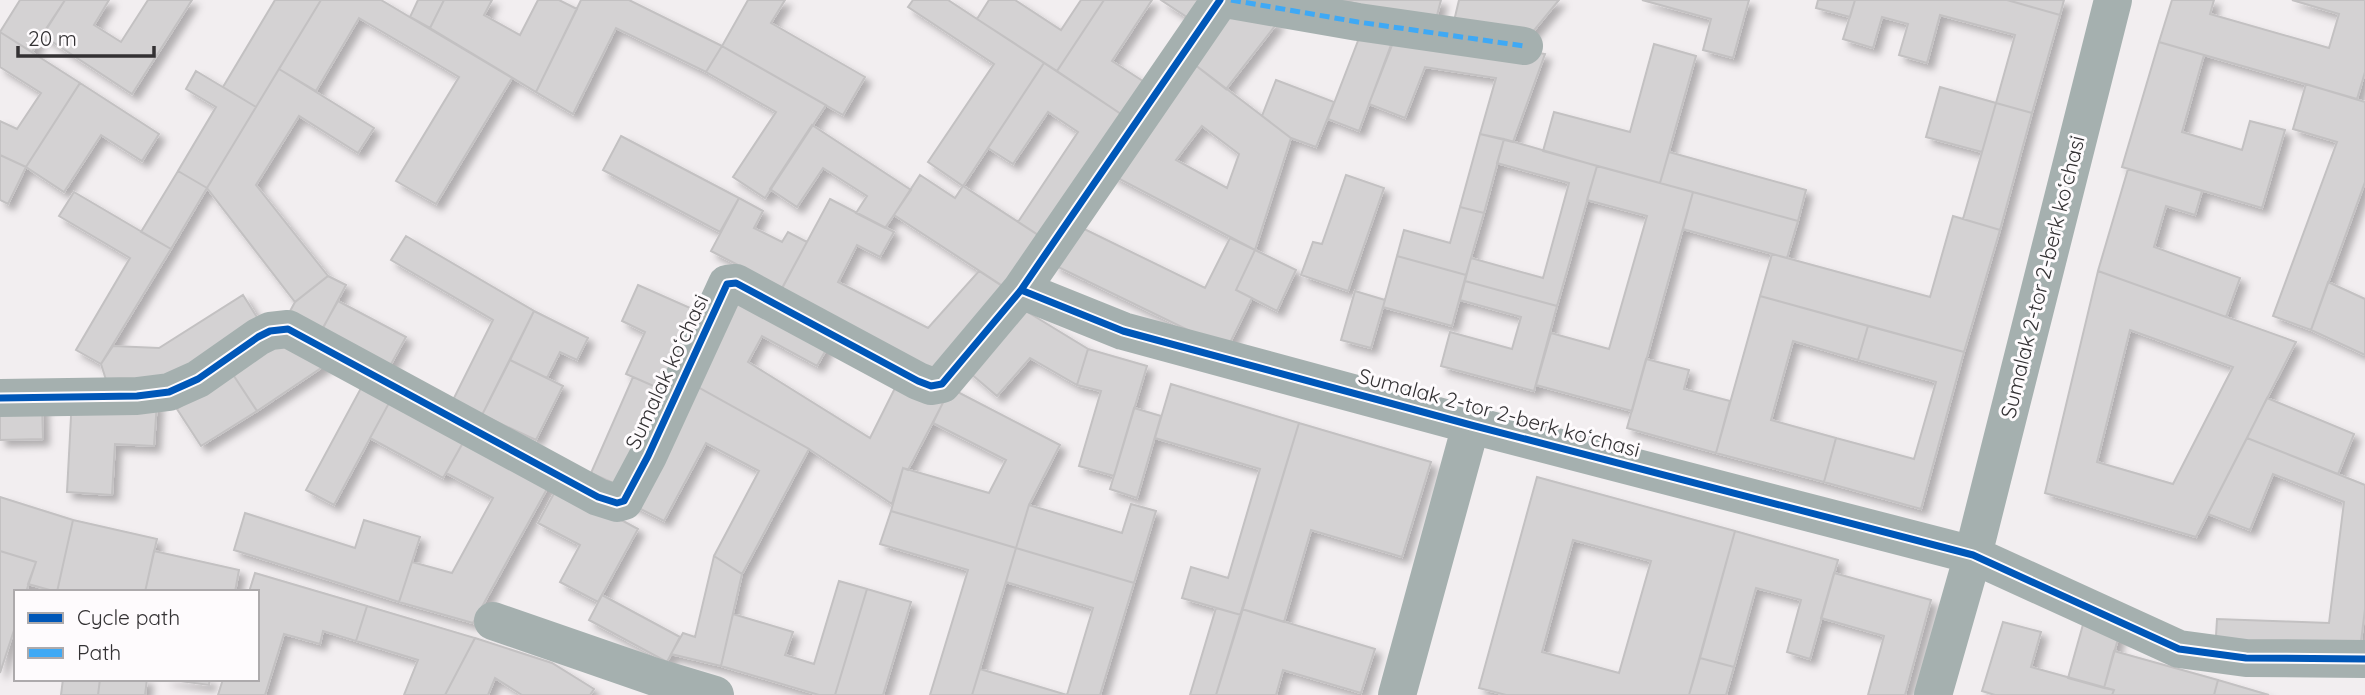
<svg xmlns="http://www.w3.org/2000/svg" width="2365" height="695" font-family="Quicksand,sans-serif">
	<defs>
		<filter id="shadow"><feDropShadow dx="6" dy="6" stdDeviation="3.5" flood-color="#0004"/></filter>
	</defs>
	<rect width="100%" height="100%" fill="#f2eef0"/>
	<path fill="#d4d2d3" stroke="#c3c1c2" stroke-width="2" fill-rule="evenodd" filter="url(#shadow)" d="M20,0H65L32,52L0,32Z
		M65,0H109L94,25L121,42L148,0H192L132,94L42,35Z
		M275,0H321L256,107L223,87Z
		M321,0H381L512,78L436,204L396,181L459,77L359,18L316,91L279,69Z
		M418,0H444L430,28L410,17Z
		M444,0H492L484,15L520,35L538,0H559L577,9L536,92L430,28Z
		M581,0H629L722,46L706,72L616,28L573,114L536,92Z
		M748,0H785L771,23L865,77L843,115L722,46Z
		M913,0H948L1044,63L963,186L928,162L994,64L908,7Z
		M989,0H1015L1061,30L1081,0H1104L1057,71L977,19Z
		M1104,0H1152L1112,61L1152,87L1130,120L1057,71Z
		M1161,0H1215L1199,25Z
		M1342,0H1441L1435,23Z
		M1459,0H1559L1527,39L1454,21Z
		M1642,0H1749L1733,58L1703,50L1711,19Z
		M1818,0H1855L1850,17L1816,8Z
		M1855,0H2007L2060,15L2032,113L1996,103L2015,35L1940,15L1927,63L1899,55L1908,24L1882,17L1873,48L1843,39Z
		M2007,0H2064L2060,15Z
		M2172,0H2214L2210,14L2329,48L2339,14L2292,0H2365V72L2357,99L2159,42Z
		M1232,13L1278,22L1226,89L1194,64Z
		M1398,30L1545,54L1513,142L1480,134L1496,78L1425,67L1405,118L1369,104Z
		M0,32L80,83L26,167L0,155V121L17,129L41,93L0,67Z
		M1361,33L1391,45L1359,131L1328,119Z
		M2159,42L2204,55L2182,132L2242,150L2250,121L2285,130L2262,208L2122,167Z
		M1654,44L1696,56L1660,183L1543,151L1554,112L1630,132Z
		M722,46L826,105L765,198L733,177L776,112L706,72Z
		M1044,63L1130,120L1049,242L1018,222L1078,132L1048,112L1013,164L988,148Z
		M1194,64L1291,138L1255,250L1110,174ZM1202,126L1239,154L1227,188L1176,160Z
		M279,69L374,128L358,153L299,116L256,185L328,276L295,302L207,188Z
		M196,71L256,107L207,188L178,171L216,107L186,89Z
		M1276,80L1334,102L1316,147L1291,138L1262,116Z
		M80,83L159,134L142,161L101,135L64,192L26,167Z
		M2306,84L2365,102V182L2311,330L2273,316L2337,142L2293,129Z
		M1940,87L1996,103L1982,152L1926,137Z
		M1996,103L2032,113L2000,230L1963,219Z
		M812,125L911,190L885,228L856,213L867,196L823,168L797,207L770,189Z
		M1480,134L1504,139L1484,213L1460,207Z
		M621,136L739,198L720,232L603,170Z
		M1504,139L1597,166L1557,306L1465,281L1471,258L1543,278L1569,183L1497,163Z
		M1669,152L1806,190L1798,221L1660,183Z
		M0,155L26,167L8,204L0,200Z
		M1597,166L1693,192L1632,411L1536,385L1551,333L1609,349L1647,216L1587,200Z
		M2128,169L2202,191L2195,215L2166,206L2154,247L2240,278L2226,317L2098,271Z
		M178,171L207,188L171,249L141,232Z
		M920,175L955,198L963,186L1049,242L1015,294L894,215Z
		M1346,175L1384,188L1348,291L1301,275L1313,242L1322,244Z
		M74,192L171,249L101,364L76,350L130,258L59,216Z
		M1693,192L1798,221L1787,258L1683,229Z
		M739,198L763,211L754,228L782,242L788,232L807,242L782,288L711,251Z
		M830,199L894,232L880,257L857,245L838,282L928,328L979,271L1005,288L928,375L778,296Z
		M1460,207L1484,213L1466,275L1397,256L1404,230L1450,243Z
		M1953,216L2000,230L1964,352L1760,296L1772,254L1930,297Z
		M1074,224L1205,288L1230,238L1255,250L1236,290L1252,298L1227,349L1054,265Z
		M406,236L534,311L482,415L453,400L493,320L391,260Z
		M1255,250L1296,270L1277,311L1236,290Z
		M1397,256L1466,275L1452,326L1383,307Z
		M2098,271L2296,342L2196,537L2045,493ZM2130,330L2233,367L2173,484L2097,462Z
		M328,276L346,285L322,330L289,313L295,302Z
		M1465,281L1557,306L1534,391L1441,366L1450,332L1512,349L1521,317L1460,300Z
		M2328,282L2365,299V355L2311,330Z
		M638,285L706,315L672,394L626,374L645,332L622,321Z
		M741,287L833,337L817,366L762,336L748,362L870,438L902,374L946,397L908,470L903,468L892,504L809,449L689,382Z
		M1355,291L1385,300L1371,348L1341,340Z
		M243,295L265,330L181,383H107L101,364L113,346L159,348Z
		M1760,296L1868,326L1858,360L1793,341L1771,420L1836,438L1824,482L1716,453Z
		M338,301L406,337L385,375L317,338Z
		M1016,305L1088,349L1077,385L1030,358L997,396L963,367Z
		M534,311L588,338L577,360L560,352L547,378L510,360Z
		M1868,326L1964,352L1921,509L1824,482L1836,438L1914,459L1936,382L1858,360Z
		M294,333L330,362L257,411L232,373Z
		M1088,349L1147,366L1114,476L1079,466L1101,391L1077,385Z
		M1646,359L1689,370L1684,389L1730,401L1716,453L1627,428Z
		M510,360L563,386L536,440L482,415Z
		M232,373L257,411L201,446L177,409Z
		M367,377L395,392L334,505L306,490Z
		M633,377L672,394L629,490L591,473Z
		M689,382L809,449L742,574L714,556L759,471L706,443L664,521L625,501Z
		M1171,384L1299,423L1241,615L1182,598L1191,567L1228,578L1260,469L1155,438Z
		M950,388L1060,445L1029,505L1016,548L891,511L903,468L989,493L1006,460L933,423Z
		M395,392L469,432L443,478L370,438Z
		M72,398L157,402L154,446L115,444L112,495L67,492Z
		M2267,398L2354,434L2338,474L2247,438Z
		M42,403L43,439L0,440V404Z
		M1134,408L1161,416L1137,498L1110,489Z
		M1299,423L1431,462L1402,557L1311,530L1284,622L1242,609Z
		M469,432L553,478L473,623L399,602L412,562L452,573L493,498L446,473Z
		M2247,438L2365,485V609L2359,658L2215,653L2217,619L2329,623L2344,502L2273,474L2250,530L2208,514Z
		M1537,477L1735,531L1689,695H1506L1479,688ZM1573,540L1651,561L1619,673L1542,652Z
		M558,486L638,529L598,602L560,582L580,545L538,523Z
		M0,497L73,520L57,592L28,584L36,562L0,551Z
		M1131,504L1156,511L1134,583L1016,548L1029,505L1122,533Z
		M891,511L1016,548L972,695H930L968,570L880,544Z
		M245,513L355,548L364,520L420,537L399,602L234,550Z
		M73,520L157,539L145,592H57Z
		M1735,531L1838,560L1810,659L1787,652L1801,600L1756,588L1734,667L1700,658Z
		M1016,548L1134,583L1100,695H972L980,669L1067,695L1093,608L1006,582Z
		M0,551L36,562L26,592H16V624L0,673Z
		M154,551L239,570L235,592H145Z
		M714,556L742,574L721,666L671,654L683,633L695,637Z
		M255,573L367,606L356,641L323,631L320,644L284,634L265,695H218L223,679H257V592H249Z
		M1834,573L1931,600L1905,695H1868L1884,636L1821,618Z
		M839,581L867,589L835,695H819L721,666L733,614L793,632L785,655L814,664Z
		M867,589L911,602L883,695H835Z
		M602,595L680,637L667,662L589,620Z
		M367,606L475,638L445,695H404L418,660L356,641Z
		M1216,608L1241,615L1216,695H1190Z
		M1242,609L1375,649L1361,693L1283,670L1276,695H1216Z
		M2084,621L2120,632L2104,688L2068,678Z
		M2003,622L2041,632L2031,667L2114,690L2112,695H1995L1982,691Z
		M475,638L552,663L594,689L590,695H522L495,678L488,695H445Z
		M2114,651L2218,680L2214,695H2112L2114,690L2104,688Z
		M1700,658L1734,667L1726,695H1689Z
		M63,679H100L98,695H61Z
		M100,679H147L145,695H98Z
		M165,679H210L209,685Z
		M2218,680L2269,695H2214Z"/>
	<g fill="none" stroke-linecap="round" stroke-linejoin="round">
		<path stroke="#a5b0af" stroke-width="38" d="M1231,0L1358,22L1524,46
			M1021,290L1123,331L1471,425L1973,555L2179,649L2246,658L2365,659
			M0,398L137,396L169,392L198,379L258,337L270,331L288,329L598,497L617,503L624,501L648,456L727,284L736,283L918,381L931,386L942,384L1021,290L1220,0
			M493,621L655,677L715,695
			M1397,695L1471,425
			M1933,695L1973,555L2113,0"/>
		<path stroke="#3fa9f5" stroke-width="5" stroke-dasharray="10 5" stroke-linecap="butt" d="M1231,0L1358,22L1524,46"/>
		<g stroke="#fefbfd" stroke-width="11">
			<path id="cycleway" d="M1021,290L1123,331L1471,425L1973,555L2179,649L2246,658L2365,659
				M0,398L137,396L169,392L198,379L258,337L270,331L288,329L598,497L617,503L624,501L648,456L727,284L736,283L918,381L931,386L942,384L1021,290L1220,0"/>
		</g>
		<use href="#cycleway" stroke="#0057b8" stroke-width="7"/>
	</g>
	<g text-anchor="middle" stroke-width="6" stroke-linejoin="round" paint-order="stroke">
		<g font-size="21" fill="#333133" stroke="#fefbfd">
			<text transform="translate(2043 277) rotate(-76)" y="7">Sumalak 2-tor 2-berk koʻchasi</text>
			<text transform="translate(667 372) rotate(-65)" y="7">Sumalak koʻchasi</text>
			<text transform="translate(1499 413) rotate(15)" y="7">Sumalak 2-tor 2-berk koʻchasi</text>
		</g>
	</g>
	<rect x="14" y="590" width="245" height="91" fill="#fefbfd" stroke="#adaaac" stroke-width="2"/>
	<rect x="28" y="613" width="35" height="10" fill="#0057b8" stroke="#adaaac" stroke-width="2"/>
	<text x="77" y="625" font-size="21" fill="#333133">Cycle path</text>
	<rect x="28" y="648" width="35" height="10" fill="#3fa9f5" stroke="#adaaac" stroke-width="2"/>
	<text x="77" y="660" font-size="21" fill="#333133">Path</text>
	<path d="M18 46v10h136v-10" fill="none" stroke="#333133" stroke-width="3.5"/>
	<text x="28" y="46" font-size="21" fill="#333133" stroke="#fefbfd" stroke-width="5" paint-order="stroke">20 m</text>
</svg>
